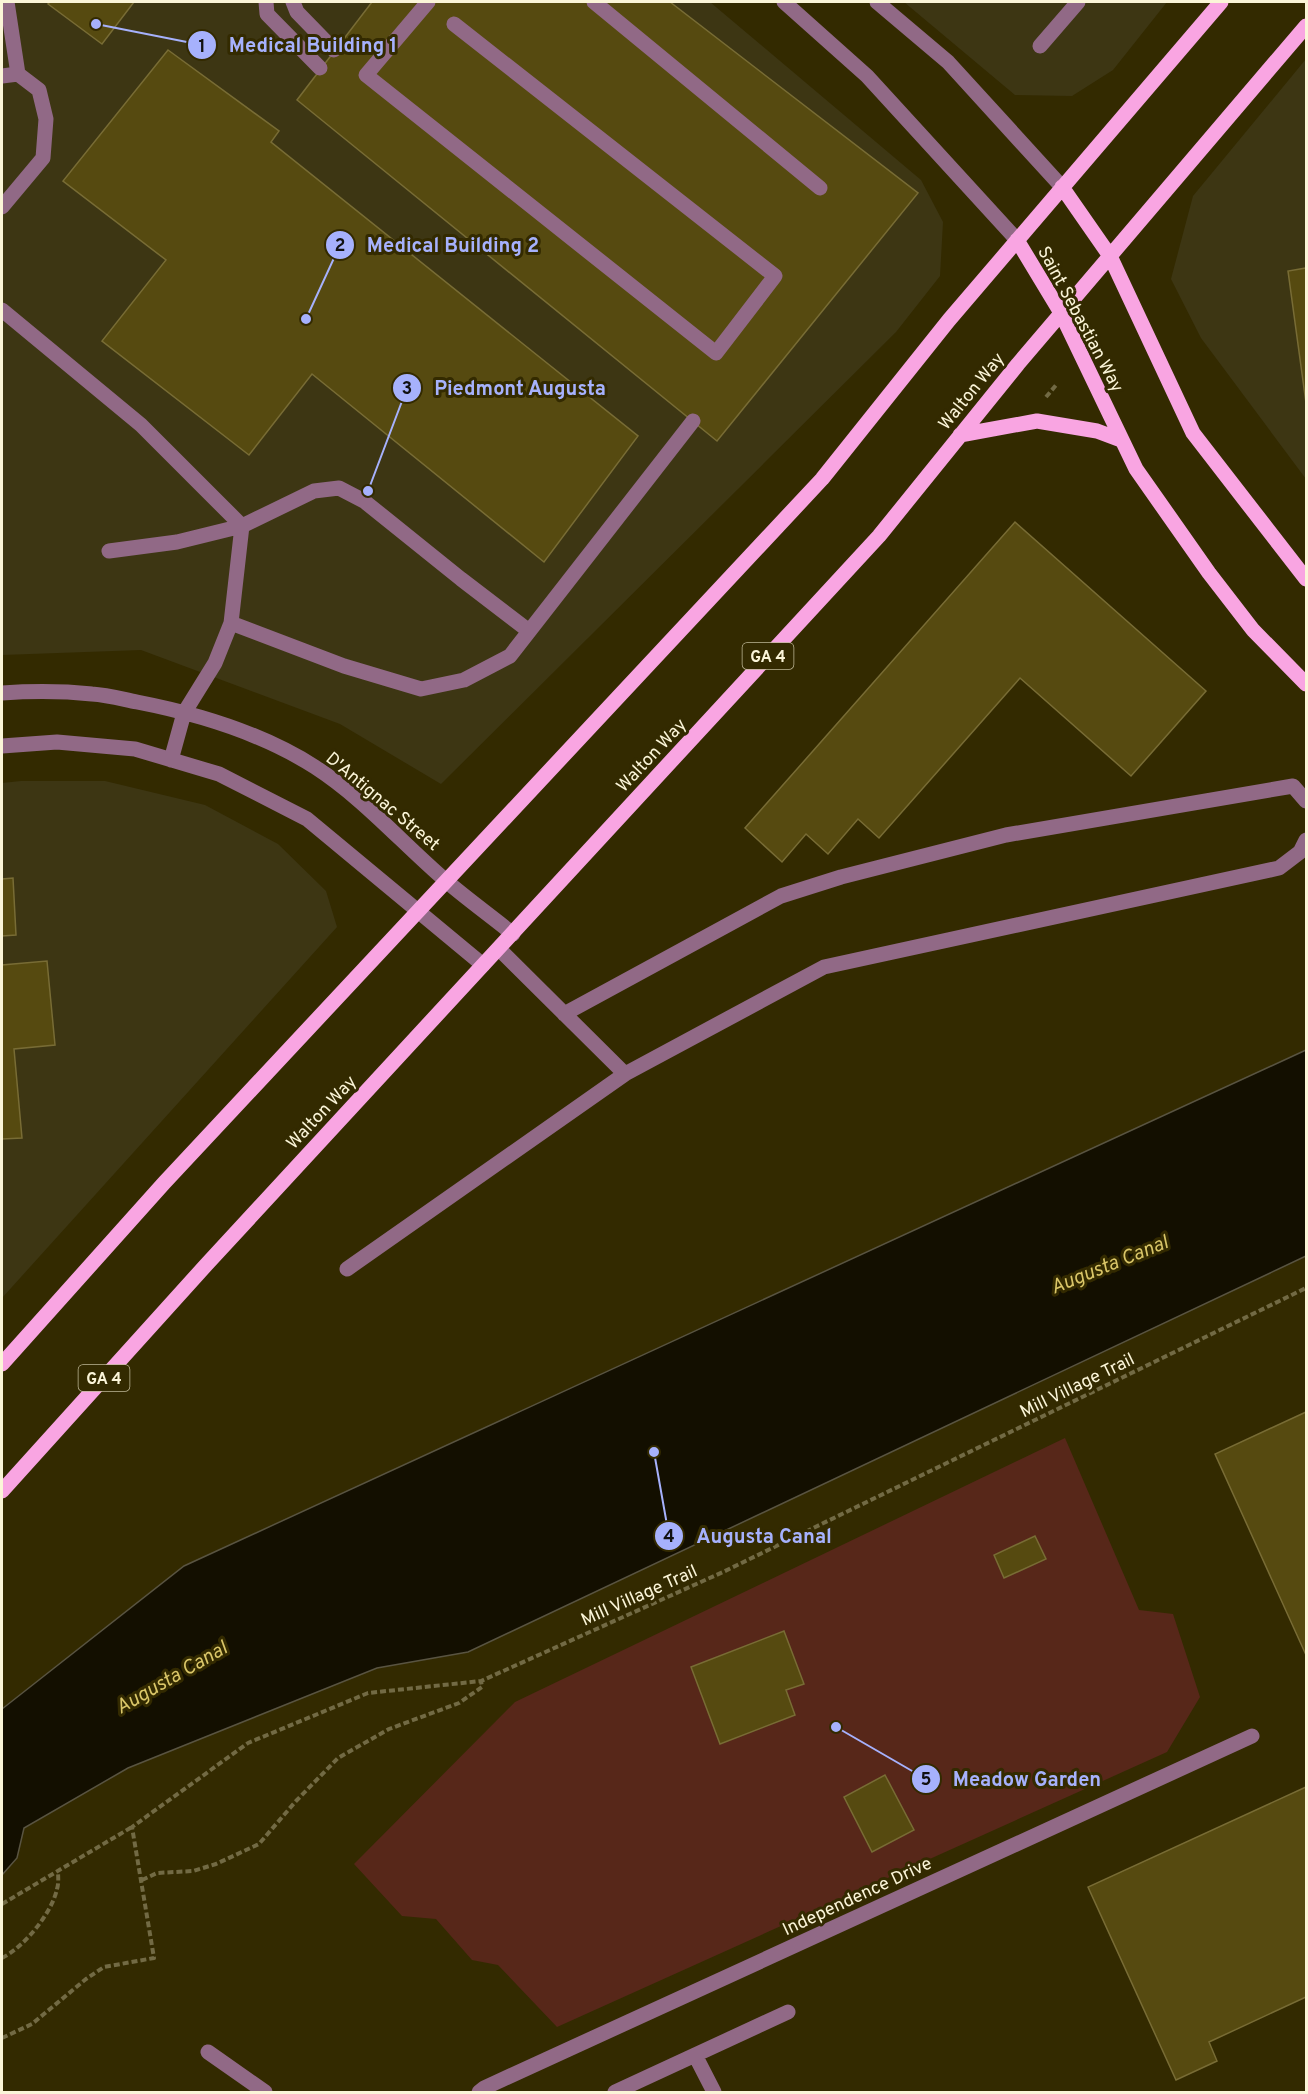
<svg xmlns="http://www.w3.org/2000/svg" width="1308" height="2094" font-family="Overpass,sans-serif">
	<rect width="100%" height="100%" fill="#332a00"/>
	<path fill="#3d3613" d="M2,2H710L921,180L943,222L940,276L896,332L441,784L340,724L141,650L2,655Z
		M904,2H1167L1113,70L1072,96L1015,95Z
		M1306,59V479L1201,338L1171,279L1193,196Z
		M21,781H105L205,805L278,844L326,891L337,927L2,1298V783Z"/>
	<path fill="#572719" d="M1065,1438L1139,1610L1173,1614L1200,1697L1167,1752L557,2027L498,1965L472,1960L436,1919L402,1916L354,1864L515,1702Z"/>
	<path fill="#130f00" stroke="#595441" stroke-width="1.5" d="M1306,1050V1256L468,1652L377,1668L128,1768L24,1828L17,1858L2,1875V1709L184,1566Z"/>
	<path fill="#564a10" stroke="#786c35" stroke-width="1.5" d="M50,2H134L102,44L48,4Z
		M372,2H670L918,193L717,441L297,100Z
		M168,50L279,131L271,142L638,436L544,562L312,374L249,455L102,341L166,260L63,181Z
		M1306,268V403L1288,271Z
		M1015,522L1206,691L1131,776L1020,678L879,838L858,819L828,854L806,834L782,862L745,828Z
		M13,878L16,935L2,936V879Z
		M47,961L55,1045L14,1049L22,1138L2,1139V965Z
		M1306,1412V1655L1215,1454Z
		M1035,1536L1046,1559L1004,1578L994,1555Z
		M784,1631L804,1684L786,1690L795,1715L720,1744L691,1667Z
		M885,1775L914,1830L872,1852L844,1797Z
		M1306,1787V1997L1209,2042L1217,2061L1176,2080L1088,1887Z"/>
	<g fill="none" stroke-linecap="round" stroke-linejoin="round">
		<path stroke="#726a44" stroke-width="4" stroke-dasharray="6 3" stroke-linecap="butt" d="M1046,397L1057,384
			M142,1880L157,1873L193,1871L216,1864L259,1844L296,1801L338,1758L389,1729L459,1703L482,1687L481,1681
			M2,1904L132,1827
			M2,1958C24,1947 52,1913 57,1889C59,1883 58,1876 58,1870
			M2,2038L32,2024L86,1979L104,1967L154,1958L132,1827L248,1743L368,1693L481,1681L723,1572L1306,1288"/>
		<path stroke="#916986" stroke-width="15" d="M266,2L267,14L320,68
			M293,2L297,12L334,50
			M428,2L366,75L716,353L775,276L454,24
			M594,2L820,188
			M784,2L867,76L1017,240
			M877,2L948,62L1062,187
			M1040,46L1078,2
			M2,76L18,74
			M2,207L43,158L46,119L39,90L18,74L7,2
			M2,310L141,425L242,526L231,623
			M109,551L177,542L242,526L314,491L339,488L364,501L461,579L529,631
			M2,693C32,691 62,691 92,694C107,695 122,699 137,702C199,714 262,733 315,767C363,798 402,843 445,880C467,899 491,916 513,934
			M2,746L57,742L135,749L219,774L307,819L483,965
			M171,760L184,713L215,663L231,623L344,666L421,689L464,680L510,656L693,421
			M564,1014L781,896L841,877L1006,835L1293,786L1306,801
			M625,1074L824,967L1279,868L1300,852L1306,840
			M347,1269L625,1074L499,949
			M208,2052L265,2092
			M695,2055L714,2092
			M479,2092L484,2088L1252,1736
			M615,2092L788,2012"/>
		<path stroke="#f9a5e2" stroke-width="15" d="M1062,187L1110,256L1193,433L1306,579
			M1017,240L1061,313L1136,469L1209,573L1253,630L1306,684
			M960,435L1037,421L1097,431L1121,440
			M2,1364L164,1183L822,479L949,320L1221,2
			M2,1491L206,1265L879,536L1018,364L1306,26"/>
	</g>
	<g text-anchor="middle" stroke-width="6" stroke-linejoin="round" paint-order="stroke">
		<g fill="#332a00" stroke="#bfb897" stroke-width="1.5">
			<rect x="742.5" y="643" width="51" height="26" rx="4.5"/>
			<rect x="78.5" y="1365" width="51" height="26" rx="4.5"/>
		</g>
		<g font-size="16" font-weight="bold" fill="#fbf5d8">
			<text x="768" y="662">GA 4</text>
			<text x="104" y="1384">GA 4</text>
		</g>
		<g font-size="18" fill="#fbf5d8" stroke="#332a00">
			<text transform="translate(1081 319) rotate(62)" y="6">Saint Sebastian Way</text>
			<text transform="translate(971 391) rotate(-51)" y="6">Walton Way</text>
			<text transform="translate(651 755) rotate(-47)" y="6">Walton Way</text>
			<text transform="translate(383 801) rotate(40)" y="6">D'Antignac Street</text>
			<text transform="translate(321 1112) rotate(-47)" y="6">Walton Way</text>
			<text transform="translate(1077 1385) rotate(-26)" y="6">Mill Village Trail</text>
			<text transform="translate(639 1595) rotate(-24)" y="6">Mill Village Trail</text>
			<text transform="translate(857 1896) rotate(-25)" y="6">Independence Drive</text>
		</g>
		<g font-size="20" font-style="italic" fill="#dac668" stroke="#332a00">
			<text transform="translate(1109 1264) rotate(-22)" y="7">Augusta Canal</text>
			<text transform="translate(171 1677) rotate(-30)" y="7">Augusta Canal</text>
		</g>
	</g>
	<path fill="none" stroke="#a6b1fc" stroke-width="2" d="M96 24L202 45M306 319L340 245M368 491L407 388M654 1452L669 1536M836 1727L926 1779"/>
	<g fill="#a6b1fc" stroke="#332a00" stroke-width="2">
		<circle cx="96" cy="24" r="6"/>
		<circle cx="306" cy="319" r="6"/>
		<circle cx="368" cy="491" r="6"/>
		<circle cx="654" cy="1452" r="6"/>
		<circle cx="836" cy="1727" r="6"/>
		<circle cx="202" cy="45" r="15"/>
		<circle cx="340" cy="245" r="15"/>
		<circle cx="407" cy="388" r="15"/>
		<circle cx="669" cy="1536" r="15"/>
		<circle cx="926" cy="1779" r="15"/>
	</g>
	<g font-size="18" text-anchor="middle" font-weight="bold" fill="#111">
		<text x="202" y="52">1</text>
		<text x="340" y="251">2</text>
		<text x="407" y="394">3</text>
		<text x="669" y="1542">4</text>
		<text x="926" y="1785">5</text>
	</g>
	<g font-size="20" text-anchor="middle" font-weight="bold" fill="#a6b1fc" stroke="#332a00" stroke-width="6" stroke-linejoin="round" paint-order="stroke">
		<text x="313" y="52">Medical Building 1</text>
		<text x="453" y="252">Medical Building 2</text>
		<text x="520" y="395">Piedmont Augusta</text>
		<text x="764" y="1543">Augusta Canal</text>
		<text x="1027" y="1786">Meadow Garden</text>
	</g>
	<rect width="1308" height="2094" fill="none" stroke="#fbf5d8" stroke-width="6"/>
</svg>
